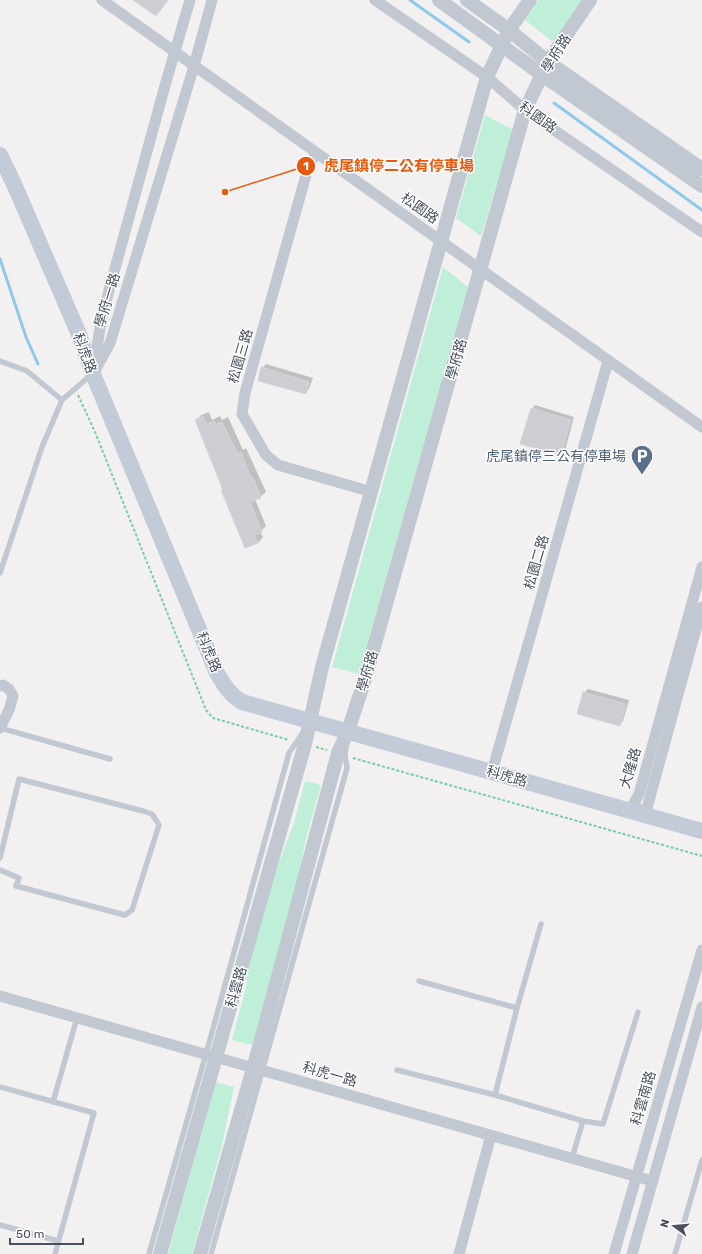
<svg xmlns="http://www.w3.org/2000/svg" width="702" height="1254" font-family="Rubik,'Noto Sans TC',sans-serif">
	<rect width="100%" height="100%" fill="#f2f0f0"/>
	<path fill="#bfefd9" d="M539,0H582L553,42L525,20Z
		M485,115L513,130L481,236L456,218Z
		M443,267L468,287L359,674L332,667Z
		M305,781L321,785L305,842L300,871L253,1045L232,1040L246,988L249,963L278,865L293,826Z
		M216,1082L234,1087L222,1145L192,1254H168Z"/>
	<path fill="#0003" d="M266,364L313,378L309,389L305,393L259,381L262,368Z
		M535,405L574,417L565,451L561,455L532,409Z
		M209,412L212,420L220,416L222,420L228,417L243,450L246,448L266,492L260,497L255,499L266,526L260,532L263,537L258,543L224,490L196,420L201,415Z
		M588,689L629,700L623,721L620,725L584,693Z"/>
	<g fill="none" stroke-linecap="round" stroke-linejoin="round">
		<path stroke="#8dc9eb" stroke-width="3" d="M410,0L469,42
			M554,103L702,210
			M0,259L26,337L38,364"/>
	</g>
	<path fill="#cdced4" stroke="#d4d5db" d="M133,0H168L156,16Z
		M261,367L309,382L306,394L258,381Z
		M531,408L571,420L561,456L520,444Z
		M203,416L206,424L214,421L216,424L222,422L238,454L241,452L251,478H253L261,498L250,502L262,532L254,535L258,543L245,548L221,490H223L195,420Z
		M583,692L626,704L620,726L577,714Z"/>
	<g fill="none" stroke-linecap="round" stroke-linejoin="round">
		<path stroke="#77ccaf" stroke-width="2" stroke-dasharray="3 2" stroke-linecap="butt" d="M78,395L95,432L206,710L213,718L289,740
			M316,747L327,750
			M353,758L702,856"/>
		<path stroke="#c1c8d1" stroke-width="5.5" d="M0,361L27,371L62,400
			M0,573L42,447L62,400L91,375
			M0,728L110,759
			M0,858L19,779L143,811L152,814L159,825L132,910L125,915L16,886L19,878L0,870
			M419,981L517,1008
			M397,1070L495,1095L583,1121L572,1158
			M0,1087L94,1113L55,1254
			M495,1095L517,1008L541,924
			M53,1102L77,1018
			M583,1121L603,1124L638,1012
			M0,1225L58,1241
			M149,1254L206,1054L289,753L302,734
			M211,1254L347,768L345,755L346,747
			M675,1254L702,1160"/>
		<path stroke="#c1c8d1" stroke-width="11" d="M102,0L702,427
			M375,0L487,77L525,110L702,232
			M316,153L308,168L245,393L242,414L266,455L278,465L372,492
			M94,365L102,316L166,82L190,0
			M93,374L110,343L194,66L212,0
			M702,567L639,794L634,803L641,814L647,808L702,607
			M0,686L3,685L9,689L13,696L9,710L0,728
			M492,772L608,361
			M0,996L652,1181
			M459,1254L491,1135
			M614,1254L702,950
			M632,1254L702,1007"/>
		<path stroke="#c1c8d1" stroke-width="14" d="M439,0L541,74L702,186
			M467,0L509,30L548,62L702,169
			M160,1254L305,744L322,667L487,77L509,30L530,0
			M200,1254L260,1044L338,753L348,731L365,679L525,110L548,62L590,0"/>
		<path stroke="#c3cad8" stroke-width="16" d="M0,155L14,184L78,332L93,374L217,673C224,685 230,695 242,702L702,831"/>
	</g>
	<defs>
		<g id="parking-pin" transform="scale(1.15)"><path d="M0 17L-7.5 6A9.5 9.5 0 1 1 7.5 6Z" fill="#5c6f8a" stroke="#fff"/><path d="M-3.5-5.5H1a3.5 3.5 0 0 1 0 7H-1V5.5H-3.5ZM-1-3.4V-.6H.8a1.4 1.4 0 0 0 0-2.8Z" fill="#fff"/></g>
	</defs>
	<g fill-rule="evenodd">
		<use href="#parking-pin" x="642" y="456"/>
	</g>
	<g text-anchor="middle" stroke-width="3" stroke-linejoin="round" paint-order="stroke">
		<g font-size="14" fill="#48505d" stroke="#fff">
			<text transform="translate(556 53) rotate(-58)" y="5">學府路</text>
			<text transform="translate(538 117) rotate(36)" y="5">科園路</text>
			<text transform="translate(420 208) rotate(35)" y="5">松園路</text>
			<text transform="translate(107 300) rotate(-73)" y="5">學府一路</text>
			<text transform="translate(85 353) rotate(70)" y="5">科虎路</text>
			<text transform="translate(240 356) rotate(-74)" y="5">松園三路</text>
			<text transform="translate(456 359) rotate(-74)" y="5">學府路</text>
			<text transform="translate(536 562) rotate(-74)" y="5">松園二路</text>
			<text transform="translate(209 652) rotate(67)" y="5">科虎路</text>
			<text transform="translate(367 671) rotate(-73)" y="5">學府路</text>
			<text transform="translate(630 768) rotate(-73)" y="5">大隆路</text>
			<text transform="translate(507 776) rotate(16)" y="5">科虎路</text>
			<text transform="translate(236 987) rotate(-74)" y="5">科雲路</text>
			<text transform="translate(330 1074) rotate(16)" y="5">科虎一路</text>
			<text transform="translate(643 1098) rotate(-74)" y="5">科雲南路</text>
		</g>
		<g font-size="14" fill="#4e5e75" stroke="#fff" text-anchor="end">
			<text x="626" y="461">虎尾鎮停三公有停車場</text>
		</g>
	</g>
	<path fill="none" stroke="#e8590c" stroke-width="1.5" d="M225 192L306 166"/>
	<g fill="#e8590c" stroke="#fff" stroke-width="1.5">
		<circle cx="225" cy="192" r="4"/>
		<circle cx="306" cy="166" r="10"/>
	</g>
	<g font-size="12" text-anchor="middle" font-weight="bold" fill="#fff">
		<text x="306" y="170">1</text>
	</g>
	<g font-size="15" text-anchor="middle" font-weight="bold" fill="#e8590c" stroke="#fff" stroke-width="3" stroke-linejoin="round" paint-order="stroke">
		<text x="399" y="171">虎尾鎮停二公有停車場</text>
	</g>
	<g transform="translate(674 1226) rotate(286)" stroke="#ffffff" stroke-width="3" paint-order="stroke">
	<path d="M0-3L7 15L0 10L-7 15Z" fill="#48505d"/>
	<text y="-6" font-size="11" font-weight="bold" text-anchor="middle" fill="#48505d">N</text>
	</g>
	<path d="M10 1238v6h73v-6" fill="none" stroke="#48505d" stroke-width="2"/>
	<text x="16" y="1238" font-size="12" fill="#48505d" stroke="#ffffff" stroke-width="3" paint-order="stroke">50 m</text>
</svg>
